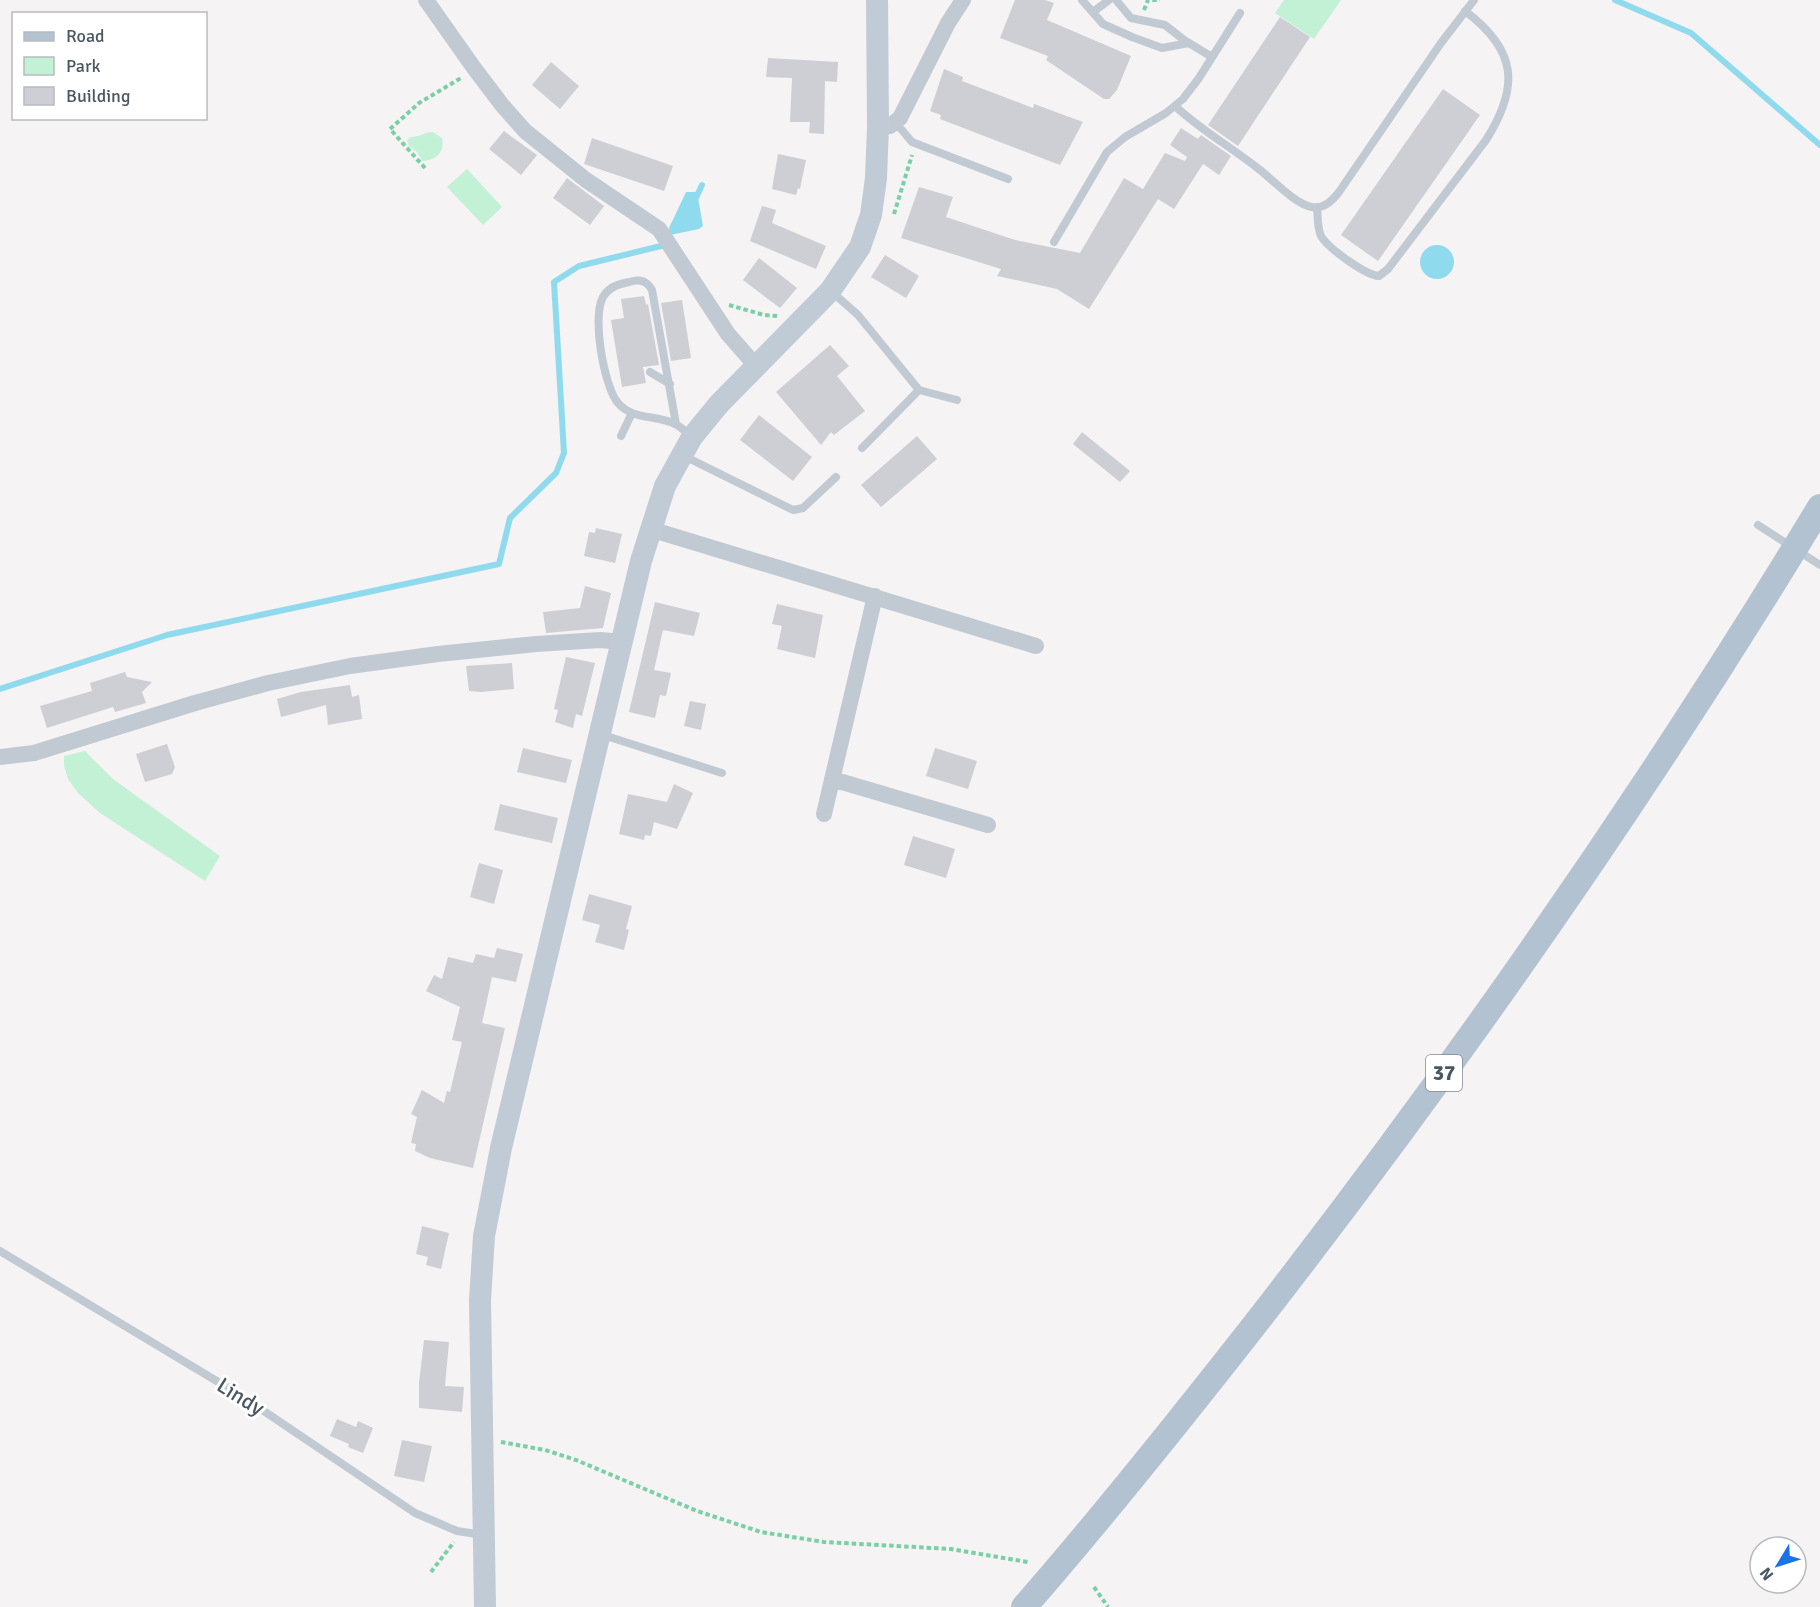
<svg xmlns="http://www.w3.org/2000/svg" width="1820" height="1607" font-family="Signika,sans-serif">
	<rect width="100%" height="100%" fill="#f5f3f3"/>
	<path fill="#c3f1d5" d="M1284,0H1341L1314,39L1275,13Z
		M433,132L442,138C445,153 436,160 422,161L417,152L409,146L407,140L411,137C419,137 425,132 433,132Z
		M467,169L502,207L483,225L447,187Z
		M85,751L113,779L220,856L205,881L100,813L78,793L68,779L64,766V756Z"/>
	<path fill="#90daee" d="M686,192H697L703,226L699,229L670,235L669,228Z
		M1420 262a17 17 0 1 1 34 0a17 17 0 1 1-34 0Z"/>
	<g fill="none" stroke-linecap="round" stroke-linejoin="round">
		<path stroke="#90daee" stroke-width="6" d="M1615,0L1691,33L1820,145
			M695,200L702,185
			M0,689L167,635L499,564L510,518L556,473L564,453L554,282L579,266L661,246L666,240"/>
	</g>
	<path fill="#cdcfd5" d="M1015,0H1045L1054,3L1047,20L1131,56L1117,90L1109,99H1104L1046,60L1048,56L1000,38Z
		M1280,17L1310,37L1238,146L1208,125Z
		M768,58L838,62L837,82L825,81L824,134L809,133L810,122H790L792,78L766,77Z
		M551,62L579,86L560,109L532,85Z
		M944,69L963,77L962,81L1033,108L1034,104L1083,122L1060,165L940,119L941,115L930,111Z
		M1443,89L1480,115L1378,261L1341,235Z
		M1181,128L1198,139L1201,135L1231,156L1219,175L1203,164L1174,209L1158,199L1089,309L1057,289L997,276L1001,269L901,238L919,187L953,197L946,217L1015,240L1080,253L1124,178L1143,189L1165,153L1185,161L1187,157L1170,145Z
		M504,131L537,155L521,175L489,149Z
		M592,138L673,166L664,191L584,164Z
		M778,154L806,160L800,189L798,188L796,195L772,189Z
		M567,178L604,206L590,225L553,198Z
		M762,206L776,210L772,223L826,246L816,269L750,241Z
		M885,255L919,276L906,298L871,277Z
		M759,258L797,288L780,308L743,280Z
		M644,296L646,305L648,304L659,365L643,367L646,383L622,387L611,320L624,318L621,299Z
		M682,300L691,358L671,361L661,303Z
		M830,345L849,366L837,376L865,411L834,435L831,432L821,445L776,392Z
		M759,415L812,457L793,481L740,440Z
		M1082,432L1130,471L1120,482L1073,444Z
		M917,436L937,459L881,507L861,485Z
		M596,528L622,534L615,563L584,556L589,532L595,533Z
		M585,586L611,593L603,628L546,633L543,612L580,608Z
		M655,602L700,613L694,636L663,630L654,670L671,673L666,696L660,695L655,718L629,712Z
		M777,604L823,615L815,658L777,649L782,626L772,624Z
		M566,657L595,663L582,716L576,714L573,728L555,722L558,710L554,709Z
		M512,663L514,689L481,692L469,691L466,666Z
		M125,672L127,677L152,682L142,692L146,703L115,712L113,707L47,728L40,706L92,691L90,683Z
		M350,685L352,697L359,695L362,719L328,725L326,705L281,717L277,699L301,692Z
		M690,701L706,704L701,730L684,726Z
		M167,744L175,767L172,774L145,782L136,754Z
		M523,748L572,760L566,783L517,772Z
		M935,748L977,761L968,789L926,776Z
		M674,784L693,793L677,829L654,822L651,836L645,835L644,840L619,834L628,794L667,802Z
		M500,804L558,818L552,843L494,830Z
		M913,836L955,849L946,878L904,865Z
		M479,863L503,870L494,904L470,897Z
		M589,894L632,906L626,929L629,930L624,950L595,942L600,925L582,920Z
		M497,948L523,954L516,982L492,977L482,1023L505,1028L473,1168L430,1158L415,1151L416,1144L411,1143L417,1117L411,1114L422,1090L444,1103L447,1091L450,1092L462,1042L452,1040L460,1007L426,991L434,975L442,979L448,957L473,963L476,954L494,958Z
		M422,1226L449,1233L441,1269L426,1265L428,1257L416,1254Z
		M424,1340L449,1342L445,1386L464,1387L462,1412L419,1408V1383Z
		M337,1419L356,1427L358,1421L373,1428L363,1453L348,1447L349,1444L330,1436Z
		M402,1440L432,1446L424,1482L394,1476Z"/>
	<g fill="none" stroke-linecap="round" stroke-linejoin="round">
		<path stroke="#7ad0a6" stroke-width="4" stroke-dasharray="4.5 3" stroke-linecap="butt" d="M1144,10L1148,0H1160
			M425,168L390,129L419,103L461,78
			M894,214L912,155
			M729,305L764,315L777,316
			M501,1442L545,1450L576,1460L697,1511L761,1532L824,1542L951,1549L1028,1562
			M431,1572L454,1542
			M1094,1587L1108,1607"/>
		<path stroke="#c1cad2" stroke-width="8" d="M1082,0L1103,24L1132,37L1162,48L1189,43
			M1116,0L1131,18L1165,25L1184,40L1212,57
			M1093,12L1109,0
			M1175,106C1202,131 1231,147 1260,170C1273,180 1295,204 1312,207C1324,209 1332,201 1339,192L1441,43L1474,0
			M896,123L912,142L1008,179
			M1317,207C1318,217 1317,227 1321,236C1328,248 1365,275 1379,276L1388,269L1486,140C1520,86 1517,50 1465,11
			M1054,242L1107,152L1125,137L1166,113L1183,99L1199,78L1240,13
			M832,292L858,315L919,390L957,400
			M650,372L670,384
			M676,424L652,290C646,280 640,279 629,282C620,284 611,286 605,294C590,311 604,387 618,403C633,421 659,414 677,425C682,428 687,433 691,436
			M621,436L632,413
			M862,448L919,390
			M684,456L793,510L803,508L836,477
			M1758,525L1820,565
			M600,734L722,773
			M0,1251L240,1395L415,1513L457,1531L483,1535"/>
		<path stroke="#c1cad2" stroke-width="16" d="M426,0L474,68L502,105L525,131L586,180L659,229L728,334L756,366
			M878,127L890,126L900,118L948,23L963,0
			M650,529L1036,646
			M0,757L34,753L195,703L268,683L350,666L438,654L536,644L600,640L622,642
			M832,779L988,825
			M824,814L875,596"/>
		<path stroke="#c1cbd6" stroke-width="22" d="M485,1607L480,1300L484,1236L501,1148L641,561L665,486L692,437L719,404L830,291L860,247L871,215L876,178L878,127L877,0"/>
		<path stroke="#b3c2d1" stroke-width="26" d="M1024,1607C1102,1518 1176,1425 1249,1332C1455,1068 1647,793 1820,507"/>
	</g>
	<g text-anchor="middle" stroke-width="6" stroke-linejoin="round" paint-order="stroke">
		<rect fill="#fff" stroke="#808990" stroke-width="1.5" x="1426" y="1055" width="36" height="36" rx="4.5"/>
		<g font-size="21" font-weight="bold" fill="#4a5661">
			<text x="1444" y="1080">37</text>
		</g>
		<g font-size="22" fill="#4a5661" stroke="#fff">
			<text transform="translate(241 1396) rotate(32)" y="8">Lindy</text>
		</g>
	</g>
	<rect x="12" y="12" width="195" height="108" fill="#ffffff" stroke="#b7bbc0" stroke-width="1.5"/>
	<rect x="24" y="32" width="30" height="9" fill="#b3c2d1" stroke="#b7bbc0" stroke-width="1.5"/>
	<text x="66" y="42" font-size="18" fill="#4a5661">Road</text>
	<rect x="24" y="57" width="30" height="18" fill="#c3f1d5" stroke="#b7bbc0" stroke-width="1.5"/>
	<text x="66" y="72" font-size="18" fill="#4a5661">Park</text>
	<rect x="24" y="87" width="30" height="18" fill="#cdcfd5" stroke="#b7bbc0" stroke-width="1.5"/>
	<text x="66" y="102" font-size="18" fill="#4a5661">Building</text>
	<g transform="translate(1778 1565) rotate(232)"><circle r="28" fill="#ffffff" stroke="#b7bbc0" stroke-width="1.5"/>
	<path d="M0-4.5L10 22L0 15L-10 22Z" fill="#1a73e8"/>
	<text y="-9" font-size="16" font-weight="bold" text-anchor="middle" fill="#4a5661">N</text>
	</g>
</svg>
